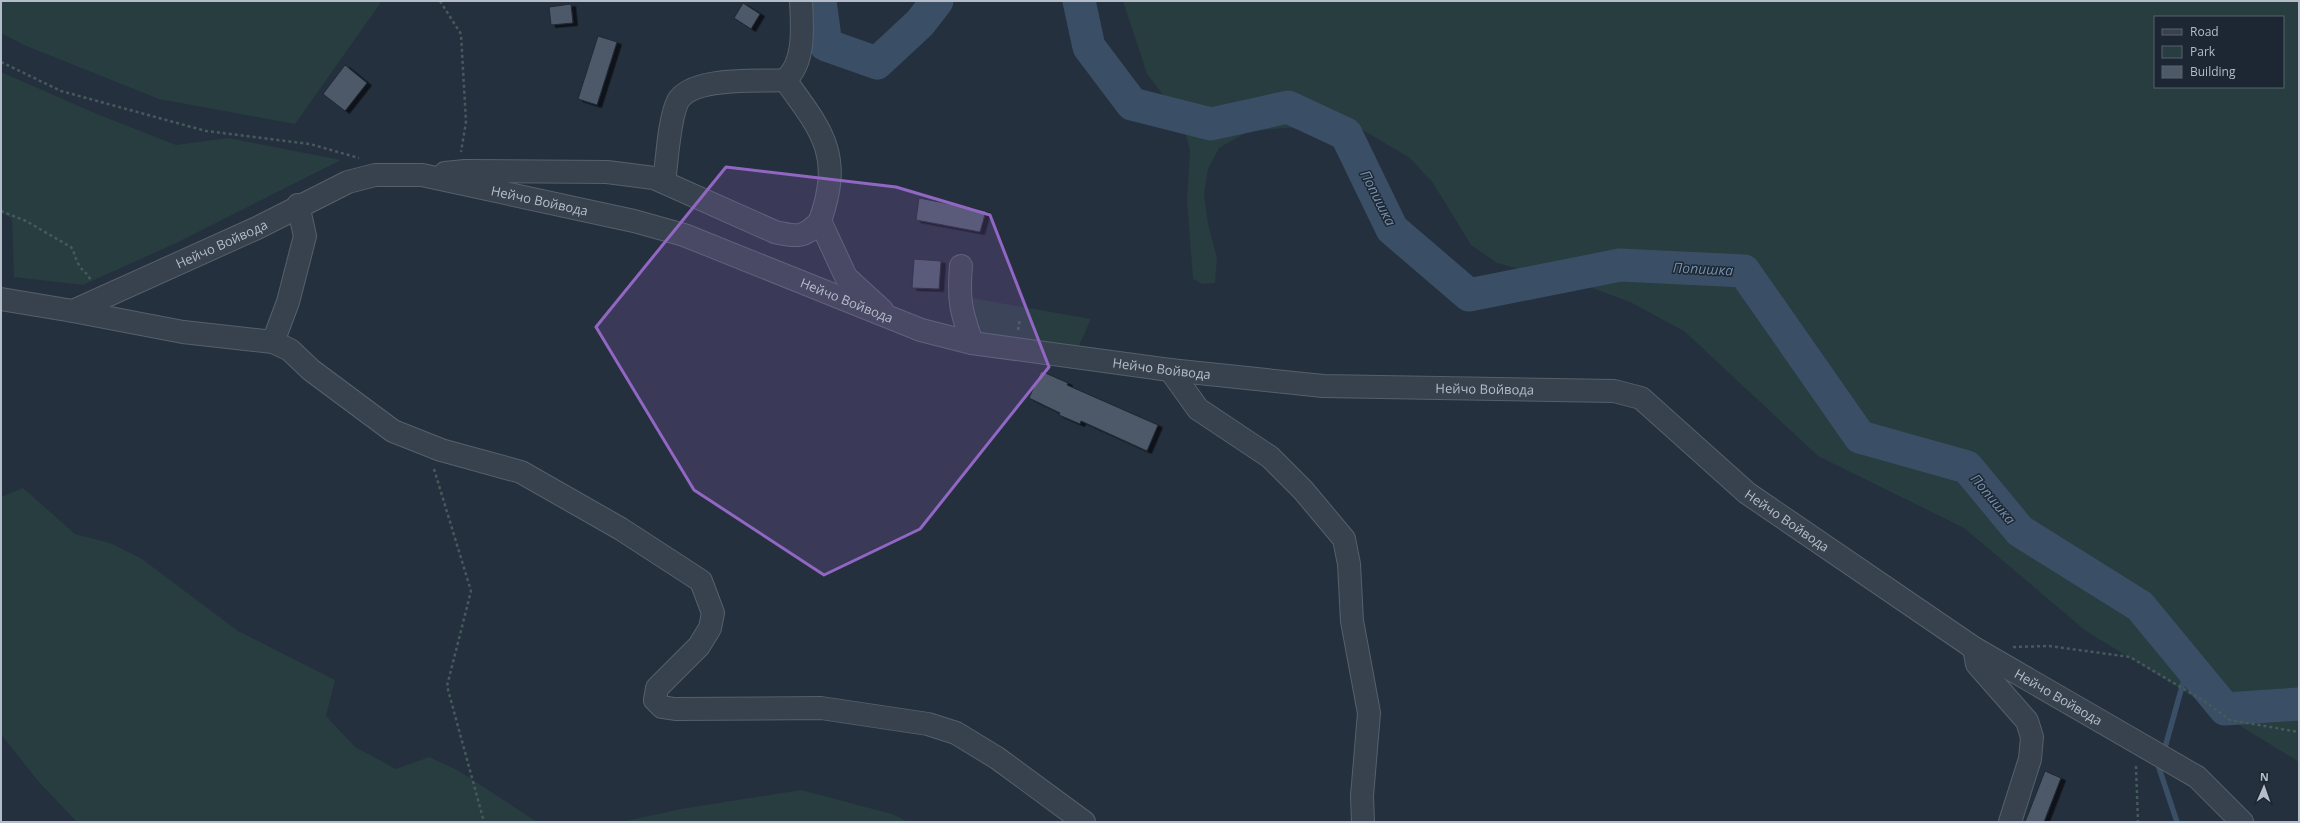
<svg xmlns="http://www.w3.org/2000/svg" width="2300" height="823" font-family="'Open Sans',sans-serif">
	<defs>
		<filter id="shadow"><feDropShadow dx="4.5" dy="2.5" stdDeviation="0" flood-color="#0009"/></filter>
	</defs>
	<rect width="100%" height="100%" fill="#25303e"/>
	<path fill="#273d3f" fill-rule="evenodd" d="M1,1H382L295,124L159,99L24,45L1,33Z
		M1123,1H2299V762L2086,631L1964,528L1818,456L1684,331L1630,302L1592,288L1497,263L1471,245L1433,183L1410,158L1351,123L1249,131L1219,148L1208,169L1204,194L1208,224L1217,258L1215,283L1202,284L1193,279L1187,200L1190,150L1181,118L1147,74ZM2155,17H2283V87H2155Z
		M1,72L97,114L176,145L228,138L341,160L174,244L83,285L14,277L12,219L1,212Z
		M966,297L1091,319L1078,348L978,334Z
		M23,488L75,534L110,543L142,559L238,631L335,680L326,716L355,747L396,769L429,757L459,771L537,822H77L38,781L1,734V497Z
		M801,790L892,814L908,822H621L681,809Z"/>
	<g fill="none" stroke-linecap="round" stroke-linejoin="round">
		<path stroke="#3a4f66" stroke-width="5.5" d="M2164,751L2188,665
			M2161,762L2159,768L2177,822"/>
		<path stroke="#3a4f66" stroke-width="33" d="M820,1L826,45L877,63L920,23L937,1
			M1079,1L1089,47L1132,104L1211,124L1288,107L1346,134L1392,229L1469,295L1620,265L1744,271L1860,437L1967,467L2020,531L2140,606L2225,709L2299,704"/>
	</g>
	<path fill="#4e5968" stroke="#1f2935" filter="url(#shadow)" d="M743,3L760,14L751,29L734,18Z
		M571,4L573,23L551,25L549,7Z
		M598,36L617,42L597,105L578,99Z
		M345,65L367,83L345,111L323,94Z
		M919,198L986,211L980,232L916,220Z
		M914,259L941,261L939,289L912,288Z
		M1041,371L1068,383L1067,385L1158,425L1147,451L1081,421L1080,424L1059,415L1060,413L1029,398Z
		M2045,771L2061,778L2044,822H2025Z"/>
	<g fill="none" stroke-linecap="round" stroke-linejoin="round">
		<g stroke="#56606c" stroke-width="24">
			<g id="minor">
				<path d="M785,80C823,132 843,155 820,221L846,277L882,310"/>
				<path d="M445,173L465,171L607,172L654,178L775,232C796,237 805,238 820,221"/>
				<path d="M664,182C667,162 669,118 678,101C693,76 758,82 785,80C806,62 802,26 801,1"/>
				<path d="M961,266C958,300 961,311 972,343"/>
				<path id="s1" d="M1,299L73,311L257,228L348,182L375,175H422L634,221L684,235L921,330L972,343L1170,370L1323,386L1614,391L1641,398L1747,493L1974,648L2197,777L2242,822"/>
				<path d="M73,311L183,332L273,342L290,350L311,370L393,431L441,450L521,472L621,529L701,581L713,613L710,628L699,646L657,688L655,700L662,707L675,709L821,708L928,724L956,733L997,758L1084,822"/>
				<path d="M273,342L288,302L305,236L298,205"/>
				<path d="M1170,370L1198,409L1270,457L1303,490L1344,539L1349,564L1352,621L1369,713L1362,796L1363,822"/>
				<path d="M1974,648L1977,664L2027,721L2032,737L2030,759L2010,822"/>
			</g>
		</g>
		<path stroke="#455a5c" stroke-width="2.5" stroke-dasharray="3 3" stroke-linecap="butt" d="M440,1L461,34L466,122L461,152
			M1,62L61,91L206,131L310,144L359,158
			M1,211L26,221L71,247C75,253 75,259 79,265C83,272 87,272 91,281
			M1018,330L1020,318
			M434,469L471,591L447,686L484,822
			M2013,647L2049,646L2130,657L2204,701L2230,720L2299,732
			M2136,766L2138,822"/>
		<use href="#minor" stroke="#38424e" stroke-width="22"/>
	</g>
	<path fill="#9266c3" fill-opacity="0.2" stroke="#9266c3" stroke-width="3" stroke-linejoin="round" d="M726,167L896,187L990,215L1049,367L920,529L824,575L694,490L596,327Z"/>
	<g text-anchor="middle" stroke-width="3" stroke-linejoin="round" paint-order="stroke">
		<g font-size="13" fill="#b4bdc9" stroke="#1d2733">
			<text dy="5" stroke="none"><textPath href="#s1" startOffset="572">Нейчо Войвода</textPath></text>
			<text dy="5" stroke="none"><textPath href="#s1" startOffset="236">Нейчо Войвода</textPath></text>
			<text dy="5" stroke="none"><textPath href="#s1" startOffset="896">Нейчо Войвода</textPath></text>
			<text dy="5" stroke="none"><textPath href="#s1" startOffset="1220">Нейчо Войвода</textPath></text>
			<text dy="5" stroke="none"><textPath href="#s1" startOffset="1544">Нейчо Войвода</textPath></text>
			<text dy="5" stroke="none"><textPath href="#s1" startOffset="1892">Нейчо Войвода</textPath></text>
			<text dy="5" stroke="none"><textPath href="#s1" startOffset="2216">Нейчо Войвода</textPath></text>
		</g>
		<g font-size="14" font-style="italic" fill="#758fab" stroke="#1d2733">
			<text transform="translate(1378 198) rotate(63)" y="5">Попишка</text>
			<text transform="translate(1703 269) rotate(3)" y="5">Попишка</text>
			<text transform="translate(1993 499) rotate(50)" y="5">Попишка</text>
		</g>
	</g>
	<rect width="2300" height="823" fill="none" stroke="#b4bdc9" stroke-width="4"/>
	<rect x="2154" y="16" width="130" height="72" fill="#1d2733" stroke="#59636f"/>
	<rect x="2162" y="29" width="20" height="6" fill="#38424e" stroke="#59636f"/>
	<text x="2190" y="36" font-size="12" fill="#b4bdc9">Road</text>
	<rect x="2162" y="46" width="20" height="12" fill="#273d3f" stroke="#59636f"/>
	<text x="2190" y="56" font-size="12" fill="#b4bdc9">Park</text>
	<rect x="2162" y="66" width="20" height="12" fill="#4e5968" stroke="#59636f"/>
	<text x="2190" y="76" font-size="12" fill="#b4bdc9">Building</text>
	<g transform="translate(2264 787) rotate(2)" stroke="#1d2733" stroke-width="3" paint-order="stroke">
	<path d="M0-3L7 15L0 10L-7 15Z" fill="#b4bdc9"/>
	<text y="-6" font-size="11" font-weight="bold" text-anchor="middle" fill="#b4bdc9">N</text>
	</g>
</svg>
